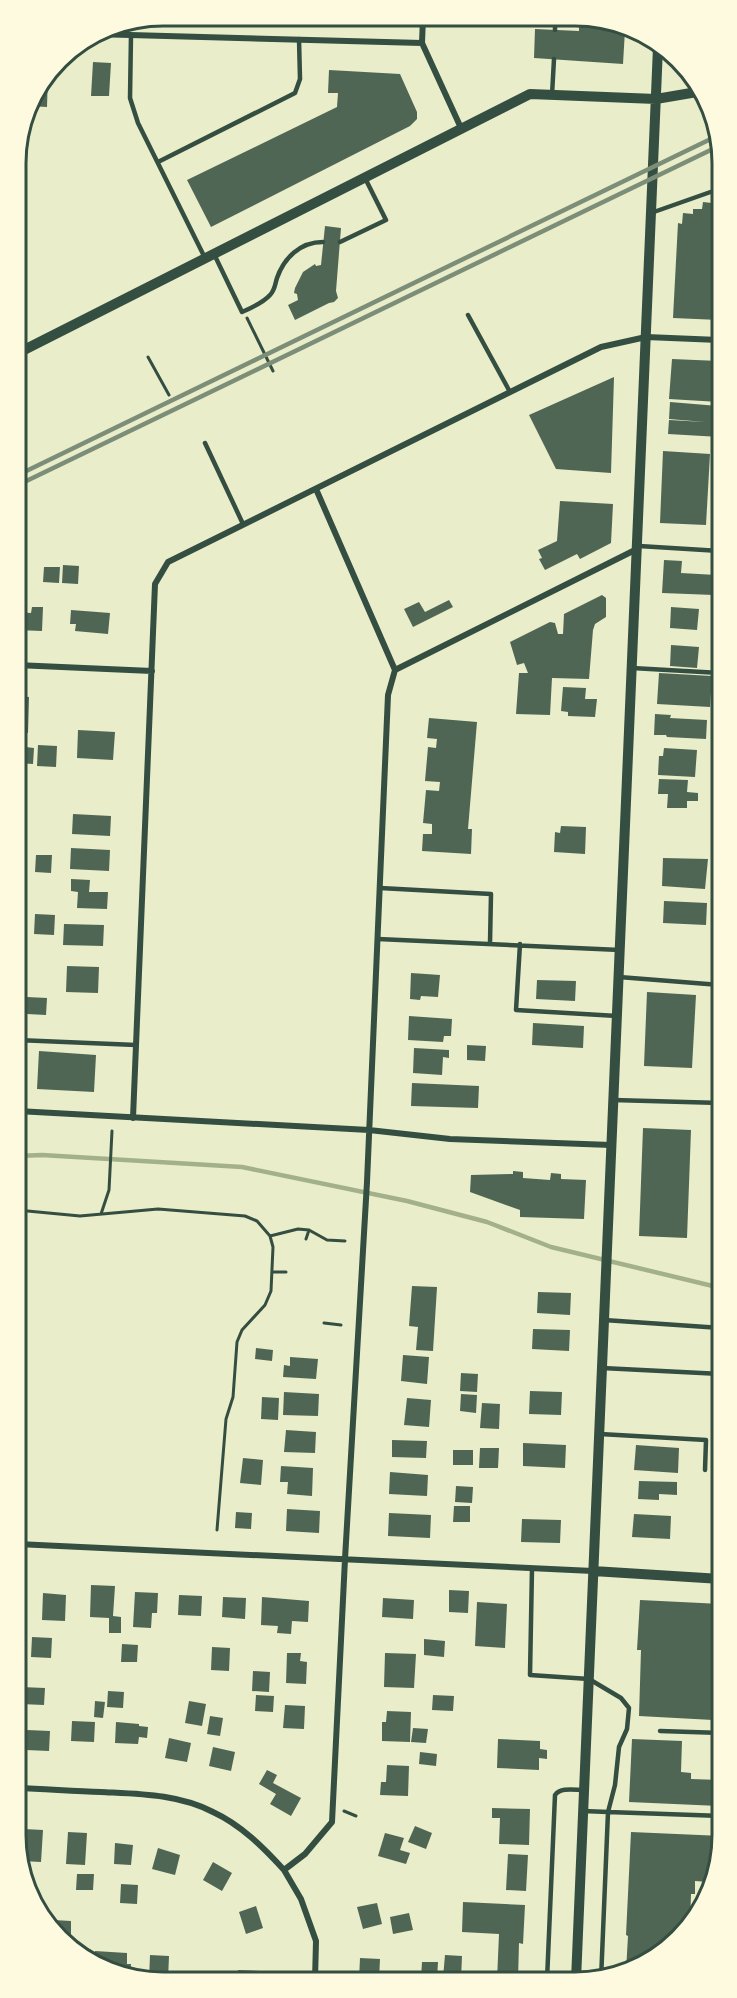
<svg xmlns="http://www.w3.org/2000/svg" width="737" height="1998" font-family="'Alegreya Sans',sans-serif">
	<rect width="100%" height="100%" fill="#e9edc9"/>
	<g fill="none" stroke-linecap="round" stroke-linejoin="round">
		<path stroke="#a3b18a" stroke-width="4.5" d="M17,1156L42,1155L242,1167L407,1201L487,1222L551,1247L721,1288"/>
	</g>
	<path fill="#4f6655" d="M579,18H603L625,30L623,64L534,58L535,29L579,31Z
		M93,62L111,63L109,96H91Z
		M329,70L400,74L417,112V119L410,126L211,227L187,180L337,107L338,93H328Z
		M48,74L47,107L28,106L30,97Z
		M24,120H30V133H21Z
		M703,202L712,203L713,205L719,207V320L673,318L678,223L682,224L683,213L693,214V209H702Z
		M325,226L341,228L336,291L338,298L334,302L329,303L295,320L288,305L298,300L297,294L294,293L295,288L303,272L315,264L316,266L321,265Z
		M672,359L719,361V402L669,399Z
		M614,377L611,473L556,469L529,415Z
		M670,402L718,406L717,423H720V437L668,434L669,420L705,422L669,419Z
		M663,451L710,454L706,525L660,523Z
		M560,501L613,504L611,543L580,559L577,554L545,570L539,559L542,558L538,550L557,541Z
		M664,560L682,561L681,573L716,575L714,595L662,593Z
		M63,565L79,566L78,584L62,583Z
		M44,567H60L59,583L43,582Z
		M602,595L606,598V617L595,624L593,630L589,679L552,678L550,715L516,714L519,673H528L524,663L517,665L510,642L550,622L555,623L558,634H563L564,614Z
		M449,600L453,607L413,627L404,609L419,602L425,612Z
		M32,607H43L42,631L16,630V612L31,613Z
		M671,607L699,609L697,630L670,628Z
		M71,610L110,613L108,634L75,631L76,624H70Z
		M671,645L699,647L697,668L670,666Z
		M659,673L712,676L710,707L657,704Z
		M563,687L586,688L585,699H597L595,717L568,716V712L561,711Z
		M16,696L29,697L28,733L16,732Z
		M655,714L671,715L670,718L707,720L706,739L667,737L666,735H654Z
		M429,718L477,722L468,829H472L471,854L422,851L423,834H432V824L423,823L426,790L439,791L440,782L425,781L428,747L436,748L437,739L427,738Z
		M78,730L115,732L113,760L77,758Z
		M38,745L57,746L56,767L37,766Z
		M17,746L34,748L33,764L16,763Z
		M664,748L697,750L695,777L658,775L659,756H663Z
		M16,767H26L25,787L16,786Z
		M659,779L688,780L687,792L698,793V801H687V808H667L668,794H658Z
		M73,814L111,816L110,836L72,834Z
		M16,820L25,821V838H16Z
		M561,826L586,827L585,854L554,852L555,832L560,833Z
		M71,848L110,850L109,871L70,869Z
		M36,855H52L51,873L35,872Z
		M16,856L26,857L25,874H16Z
		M663,858L708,859L705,889L662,886Z
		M71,879L90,880L89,892H108L107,909L77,908L78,892L71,891Z
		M664,901L707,903L706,925L663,923Z
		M35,914L55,915L54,935L34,934Z
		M64,924L104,925L103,946L63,945Z
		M67,966L99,967L98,993L66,992Z
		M411,973L440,975L438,997L421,996L420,1000L410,999Z
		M537,980L576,981L575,1001L536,999Z
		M647,992L696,995L692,1068L644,1066Z
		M27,997L47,998L46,1015L27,1014Z
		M409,1016L452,1019L451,1036H444L443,1042L408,1040Z
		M533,1023L584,1026L583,1048L532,1045Z
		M467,1045L486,1046L485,1061L467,1060Z
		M414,1048L449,1050V1058L443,1057L442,1075L413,1073Z
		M39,1051L96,1055L94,1092L37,1089Z
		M412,1083L479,1086L478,1108L411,1106Z
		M643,1128L691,1130L687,1238L639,1236Z
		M513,1171L523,1172V1178L550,1180L551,1173L561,1174V1179L586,1180L584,1219L520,1217V1210L470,1192L471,1175L513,1174Z
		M412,1286L437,1287L433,1351L416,1350L418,1327L409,1326Z
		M538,1292L571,1293L570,1315L537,1313Z
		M533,1329L570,1330L569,1351L532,1349Z
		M256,1348L273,1350L272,1361L255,1359Z
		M403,1355L429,1357L427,1384L401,1381Z
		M290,1357L318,1359L316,1379L283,1377L284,1365L290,1366Z
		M461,1373L478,1374L477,1392L460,1391Z
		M530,1391L562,1392L561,1415L529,1414Z
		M284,1392L319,1394L318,1416L283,1415Z
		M461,1394L477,1395L476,1413L460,1411Z
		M262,1397L279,1398L278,1420L261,1419Z
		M407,1398L431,1400L429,1427L404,1425Z
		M482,1403L500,1404L499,1429L480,1428Z
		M286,1430L316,1432L315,1453L284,1452Z
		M392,1440L427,1441L426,1458L392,1457Z
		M523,1443L566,1445L565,1468L523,1466Z
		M636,1445L679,1448L678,1473L634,1470Z
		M480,1448H499L498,1468H479Z
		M453,1450H473V1465H453Z
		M243,1458L263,1460L261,1485L240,1483Z
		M281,1466L313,1468L312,1496L287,1494L288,1482H280Z
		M390,1472L428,1475L427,1496L389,1494Z
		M639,1481L677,1482V1495L659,1494V1500L638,1499Z
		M456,1486L473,1487L472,1503L455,1502Z
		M454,1506H470V1522H453Z
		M287,1509L320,1511L319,1533L286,1531Z
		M236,1512L252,1513L251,1529L235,1528Z
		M389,1513L431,1515L430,1538L388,1536Z
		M634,1514L671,1516L670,1539L632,1537Z
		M522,1519L561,1520L560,1543L521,1542Z
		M91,1585L115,1586L113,1616L121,1617V1633H109V1618L90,1617Z
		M17,1589L23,1590L21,1620L18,1619Z
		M449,1590L469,1591L468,1613L449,1612Z
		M135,1592L158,1593L157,1613H152L151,1628L133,1627Z
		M43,1593L66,1595L65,1621L42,1620Z
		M179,1595L202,1596L201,1616L178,1615Z
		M223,1597L246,1598L245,1619L222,1617Z
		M262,1597L309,1601L308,1622L292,1621L291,1634L277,1633L278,1626L261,1625Z
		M383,1598L414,1600L413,1619L382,1617Z
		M640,1600L721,1604V1655H716L713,1720L639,1716L641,1650H637Z
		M477,1602L507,1604L505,1648L475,1646Z
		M32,1637L52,1638L51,1658L31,1657Z
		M424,1639L445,1641L444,1657L424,1655Z
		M122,1644L138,1645L137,1662H121Z
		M212,1647L230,1648L229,1671L211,1670Z
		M287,1653H301L300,1661L307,1662L306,1684L286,1683Z
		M385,1653L416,1654L414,1688L384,1687Z
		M253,1671L270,1672L269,1692L252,1691Z
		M21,1687L45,1688L44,1705L20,1704Z
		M108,1691L124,1692L123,1708L107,1707Z
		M256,1695L274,1696L273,1712L255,1711Z
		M433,1695L454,1696L453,1711L432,1710Z
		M95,1701L105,1702L103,1718L94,1717Z
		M189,1701L206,1704L202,1726L185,1723Z
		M285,1705L305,1706L304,1729L283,1728Z
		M387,1711L411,1712L410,1742L382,1741V1722H386Z
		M210,1716L223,1718L220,1736L207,1734Z
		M72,1721L95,1722L94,1742L71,1741Z
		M116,1722L139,1724V1726L148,1727L147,1738L139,1737L138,1744L115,1743Z
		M413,1728L428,1729L426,1743L411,1742Z
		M27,1730L50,1731L49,1751L26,1750Z
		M169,1738L191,1743L187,1762L165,1758Z
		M498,1739L540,1741V1749L547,1750V1759L539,1758V1770L497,1768Z
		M632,1739L682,1741L681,1772L691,1773V1779L720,1780L719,1806L629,1802Z
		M213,1747L235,1752L231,1771L209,1766Z
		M420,1752L437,1754L436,1766L419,1764Z
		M387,1765L409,1766L408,1796L380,1795L381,1782H386Z
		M267,1770L277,1775L273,1783L301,1798L291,1816L270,1804L276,1794L259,1784Z
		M492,1808L530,1809L529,1845L499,1844L500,1818H492Z
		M415,1826L432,1833L426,1849L408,1842Z
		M24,1829L43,1830L41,1862L22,1861Z
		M68,1832L87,1833L85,1865L66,1864Z
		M631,1832L722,1836V1845L720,1854H710L708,1882L695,1881V1894H691L690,1925L686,1932L648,1963L626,1971L628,1936L626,1935Z
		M385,1833L404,1838L400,1850L410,1853L406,1864L378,1856Z
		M115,1843L133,1845L131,1865L114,1864Z
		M158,1848L180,1855L175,1875L152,1869Z
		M508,1854L528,1855L526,1891L506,1890Z
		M213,1862L232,1873L222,1891L203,1880Z
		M77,1874H94L93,1890H76Z
		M121,1884L138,1885L137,1904L120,1903Z
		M463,1902L525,1905L523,1944L519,1943L518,1980H497L499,1934L462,1932Z
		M377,1903L382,1924L363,1929L357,1907Z
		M256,1906L263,1928L246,1934L239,1912Z
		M409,1913L413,1930L393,1934L390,1917Z
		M54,1920L71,1921V1937H57L54,1931Z
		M69,1945L85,1946L84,1954Z
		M95,1951L127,1953V1964H131L130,1978L94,1959Z
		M150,1955L169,1956L168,1980H149Z
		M445,1955L462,1956L461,1979L443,1978Z
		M360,1958L380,1959L379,1980H359Z
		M422,1962H438L437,1979L421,1978Z
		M238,1970L283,1972L282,1980H237Z
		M198,1977L221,1978V1980H198Z"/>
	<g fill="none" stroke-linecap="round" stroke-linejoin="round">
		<path stroke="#344e41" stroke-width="3" d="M247,318L273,371
			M148,357L169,395
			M17,1210L80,1216L158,1209L245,1216L257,1221L270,1236L273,1247L271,1291L265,1305L242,1330L237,1342L233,1397L226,1419L217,1530
			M101,1214L109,1190L112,1131
			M270,1236L298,1229L309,1230L327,1240L345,1241
			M306,1239L309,1230
			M272,1272H286
			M324,1323L341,1325
			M344,1811L356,1816"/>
		<path stroke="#344e41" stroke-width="4.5" d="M555,30V18
			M131,35L130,98L138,123L205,258
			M552,95L554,59
			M158,162L295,93L300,79L299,39
			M651,213L719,189
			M340,242L386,220L365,178
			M214,254L242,312C251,308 263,303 270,295C275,290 275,284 277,278C284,258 300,242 323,242
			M468,315L510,392
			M205,443L243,524
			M639,546L720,551
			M632,668L720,673
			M380,888L491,894L490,943
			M378,939L620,950
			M520,944L516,1010L617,1016
			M619,977L720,985
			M17,1040L136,1045
			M613,1100L721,1103
			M21,1111L24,1040
			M718,1240L721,1158
			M604,1320L721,1328
			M602,1368L721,1374
			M600,1434L706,1440L705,1470
			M532,1568L530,1675L589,1679L621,1698L629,1708L627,1729L619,1747L615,1785L608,1812L583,1811
			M660,1731L722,1733
			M547,1980L555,1795C561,1787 574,1790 584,1790
			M601,1980L608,1812L722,1816"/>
		<path stroke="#344e41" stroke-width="6" d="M94,34L422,43L461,128
			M422,43L423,17
			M16,665L152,671
			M395,670L637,549
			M17,1111L369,1130L450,1139L611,1145
			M133,1118L155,584L168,562L601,347L646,337L719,340
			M17,1544L593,1571
			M18,1788C45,1789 73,1791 101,1792C139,1794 178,1794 213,1812C241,1825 263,1847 284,1870
			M315,1980L316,1941L301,1899L284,1870L305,1854L332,1822L345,1559L367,1182L388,695L395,670L316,489"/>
		<path stroke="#344e41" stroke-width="10" d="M16,354L530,94L656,99L697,92
			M593,1571L721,1579
			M576,1980L658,47"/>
		<path stroke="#7c8e77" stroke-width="4.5" d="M16,476L719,135
			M16,486L719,146"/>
	</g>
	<path d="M0 0H737V1998H0ZM163 26H575A137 137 0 0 1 712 163V1835A137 137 0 0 1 575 1972H163A137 137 0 0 1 26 1835V163A137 137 0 0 1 163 26Z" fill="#fefae0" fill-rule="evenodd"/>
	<path fill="none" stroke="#344e41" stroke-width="3" d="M163 26H575A137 137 0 0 1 712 163V1835A137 137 0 0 1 575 1972H163A137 137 0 0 1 26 1835V163A137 137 0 0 1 163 26Z"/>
</svg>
